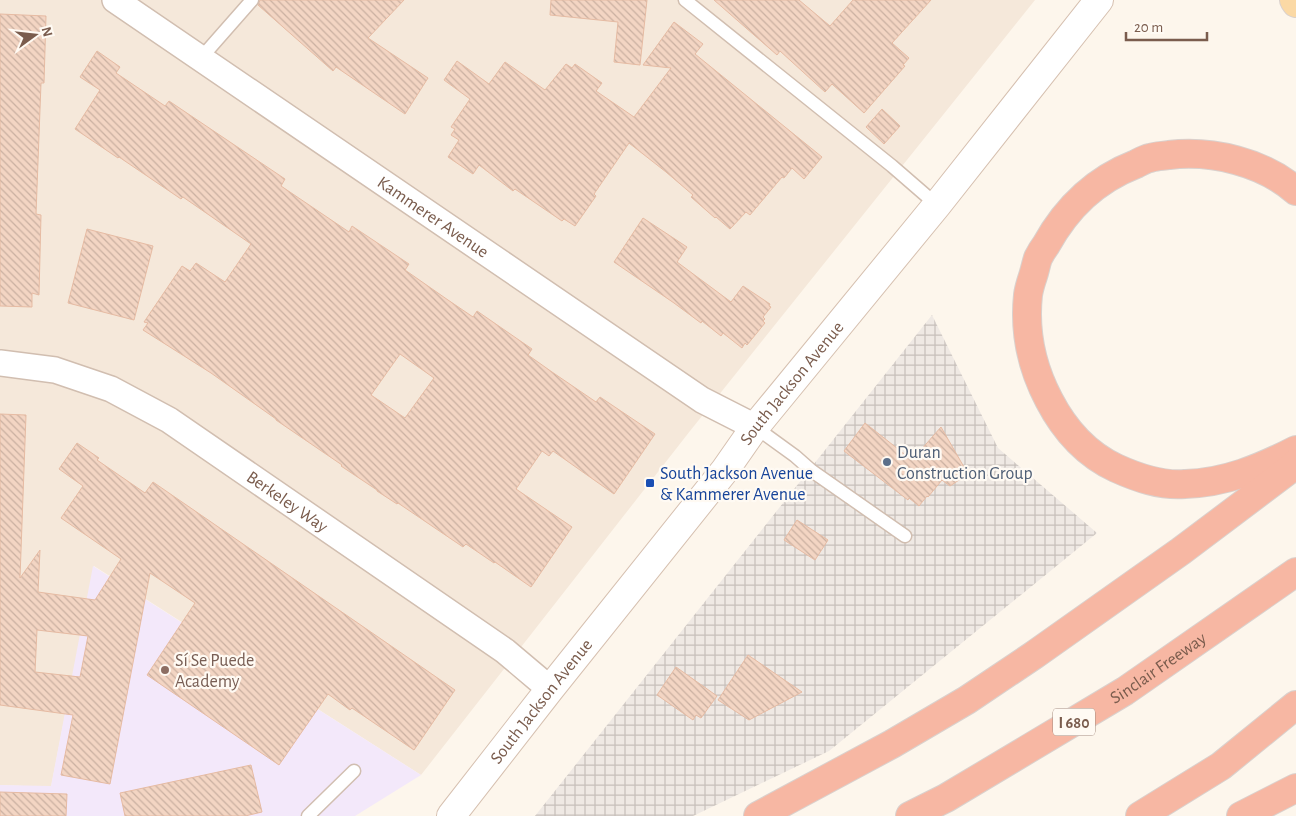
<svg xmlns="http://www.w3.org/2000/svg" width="1296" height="816" font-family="'Alegreya Sans',sans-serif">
	<defs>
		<pattern id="industrial-grid" width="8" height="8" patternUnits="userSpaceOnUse" patternTransform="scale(1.25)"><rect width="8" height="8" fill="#efe9e4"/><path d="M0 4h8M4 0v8" fill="none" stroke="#c7c0bb"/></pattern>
		<pattern id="building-back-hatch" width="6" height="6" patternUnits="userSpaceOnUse" patternTransform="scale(1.25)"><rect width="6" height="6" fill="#f3d5c3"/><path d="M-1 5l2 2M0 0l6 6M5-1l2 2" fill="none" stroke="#cab0a1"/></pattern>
	</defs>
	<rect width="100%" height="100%" fill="#fdf6ec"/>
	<path fill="#f5e8da" d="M0,0H1035L690,431L421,775L94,566L51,787L0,785Z"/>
	<path fill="url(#industrial-grid)" d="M932,315L998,448L1097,533L829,751L693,816H535Z"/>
	<path fill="#f3e8fa" d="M93,566L421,775L355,816H0V785L51,786Z"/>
	<path fill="url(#building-back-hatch)" stroke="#e6bba3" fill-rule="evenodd" d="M260,0H404L368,38L428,78L405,114L336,67L333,71L258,5Z
		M551,0H647L640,65L614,62L618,22L550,15Z
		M714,0H799L830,26L853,0H931L892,43L909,58L903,65L905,66L864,113L832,84L825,92L780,51L777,55Z
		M0,14L46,16L44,83H41L36,214L41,215L39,295L32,293V307L0,306Z
		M674,22L703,44L695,54L822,157L804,179L792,168L784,178L782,177L750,215L746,212L730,229L716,217L715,218L691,197L693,195L666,172L629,143L594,194L596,196L575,226L564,219L562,221L515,189L513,191L479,165L473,174L448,157L459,140L451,135L455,129L451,127L470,99L444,80L457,61L489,84L505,62L545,90L566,64L572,68L575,64L602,83L596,91L634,117L671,68L643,65Z
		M97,51L120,67L116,73L165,106L169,101L285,179L281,186L349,232L352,226L409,264L405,270L448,300L473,317L477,311L532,349L528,355L552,372L596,402L600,397L655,434L614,494L553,451L549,456L542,451L516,489L572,527L531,587L495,562L494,563L466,544L463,547L398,503L397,504L377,491V490L341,466L342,465L276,420V419L211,373L143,330L148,323L144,322L182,266L190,271L196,263L225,282L251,244L183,197L181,199L119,157L118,158L75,129L100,90L80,77ZM400,354L434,378L405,418L371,395Z
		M882,109L900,126L884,144L866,127Z
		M643,218L687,247L677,262L731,302L743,286L770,304L769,306L771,307L763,317L765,319L763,321L765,323L747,345L745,343L742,348L723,333L721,336L702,321L701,323L674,303L614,262Z
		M87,229L153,246L134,320L68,303Z
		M0,414L26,415L20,578L40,550L38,592L95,600L121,559L61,518L83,486L59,469L77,443L99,458L97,460L145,493L153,482L455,690L414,750L352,708L350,710L328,694L279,765L147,675L195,603L150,573L110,784L61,775L73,715L0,705ZM37,630L88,636L80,677L35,672Z
		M865,423L912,460L941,427L968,474L950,486L942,480L928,497L927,496L919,506L909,498L908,500L844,451Z
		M797,520L828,540L815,560L784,540Z
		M748,655L802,692L749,720L718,700Z
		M676,667L717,696L701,718L696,715L693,720L657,695Z
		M251,765L262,812L245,816H125L120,793Z
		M0,792L67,794L66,816H0Z"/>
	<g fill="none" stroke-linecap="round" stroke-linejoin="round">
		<g stroke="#d1beb0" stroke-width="15">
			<path id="service" d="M685,0L892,166L937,205
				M201,58L252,0
				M755,427L795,456L812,471L905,536
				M308,816L354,771"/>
		</g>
		<g stroke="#d1beb0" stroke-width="28">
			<g id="minor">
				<path id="s1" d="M115,0L702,400L755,427"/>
				<path id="s2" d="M0,363L55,370L111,389L169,420L505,651L550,689"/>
			</g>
		</g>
		<g stroke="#d6c0b0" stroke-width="30">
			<g id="secondary">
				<path id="s3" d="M451,816L550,689L725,470L755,427L937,205L1099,0"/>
			</g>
		</g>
		<g stroke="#dad1cd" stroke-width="30">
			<path id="primary" d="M1294,0L1296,3"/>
		</g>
		<g stroke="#dad1cd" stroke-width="30">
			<g id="motorway">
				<path d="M1296,191C1263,162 1212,150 1169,155C1163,156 1156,156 1150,158C1145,159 1140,162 1136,164C1095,180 1067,207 1046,245C1043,249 1040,254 1038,258C1036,264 1035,270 1033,276C1031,282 1029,288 1028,295C1024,333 1031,366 1049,400C1064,429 1086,454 1116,468C1138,478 1161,486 1185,484C1225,483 1261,468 1296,450"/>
				<path d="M758,816L892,744L967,700L1034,655L1181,551L1294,466L1296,463"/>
				<path id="s4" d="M910,816L946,798L1125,691L1296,572"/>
				<path d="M1140,816L1221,766L1296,705"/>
				<path d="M1241,816L1296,788"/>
			</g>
		</g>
		<use href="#service" stroke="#fff" stroke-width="12"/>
		<use href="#minor" stroke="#fff" stroke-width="25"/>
		<use href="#secondary" stroke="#fff" stroke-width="28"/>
		<use href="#primary" stroke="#fbd9a5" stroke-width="28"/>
		<use href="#motorway" stroke="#f7b7a3" stroke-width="28"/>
	</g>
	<circle fill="#5c6f8a" stroke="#fffaf3" stroke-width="2" cx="887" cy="462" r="5"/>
	<rect fill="#1a4fb4" stroke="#fffaf3" stroke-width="2" x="645" y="478" width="10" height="10" rx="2.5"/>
	<circle fill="#8d6e63" stroke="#fffaf3" stroke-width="2" cx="165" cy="670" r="5"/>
	<g text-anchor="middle" stroke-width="4.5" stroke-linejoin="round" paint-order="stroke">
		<rect fill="#fffaf3" stroke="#a28b7f" stroke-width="1" x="1053" y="708.5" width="42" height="27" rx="4"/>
		<g font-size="16" font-weight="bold" fill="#7a5c4d">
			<text x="1074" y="728">I 680</text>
		</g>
		<g font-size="18" fill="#7a5c4d" stroke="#fffaf3">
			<text dy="6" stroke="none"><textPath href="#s1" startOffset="385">Kammerer Avenue</textPath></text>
			<text dy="6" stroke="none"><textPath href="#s3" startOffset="551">South Jackson Avenue</textPath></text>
			<text dy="6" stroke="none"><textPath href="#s2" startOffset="324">Berkeley Way</textPath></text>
			<text dy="6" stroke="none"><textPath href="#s4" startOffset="289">Sinclair Freeway</textPath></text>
			<text dy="6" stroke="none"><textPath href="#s3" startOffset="146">South Jackson Avenue</textPath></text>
		</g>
		<g font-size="18" fill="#4e5e75" stroke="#fffaf3" text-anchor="start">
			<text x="897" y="458">Duran<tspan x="897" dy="21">Construction Group</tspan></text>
		</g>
		<g font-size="18" fill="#164399" stroke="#fffaf3" text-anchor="start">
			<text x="660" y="479">South Jackson Avenue<tspan x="660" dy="21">&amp; Kammerer Avenue</tspan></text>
		</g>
		<g font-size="18" fill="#785e54" stroke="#fffaf3" text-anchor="start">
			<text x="175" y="666">Sí Se Puede<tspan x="175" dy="21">Academy</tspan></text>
		</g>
	</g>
	<g transform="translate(35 35) rotate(75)" stroke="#fffaf3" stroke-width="4" paint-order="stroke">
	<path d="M0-4L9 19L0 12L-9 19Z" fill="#7a5c4d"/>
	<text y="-8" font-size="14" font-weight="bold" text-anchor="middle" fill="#7a5c4d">N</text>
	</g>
	<path d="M1126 32v8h81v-8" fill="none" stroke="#7a5c4d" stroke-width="2.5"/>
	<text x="1134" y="32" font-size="15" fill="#7a5c4d" stroke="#fffaf3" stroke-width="4" paint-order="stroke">20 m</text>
</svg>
